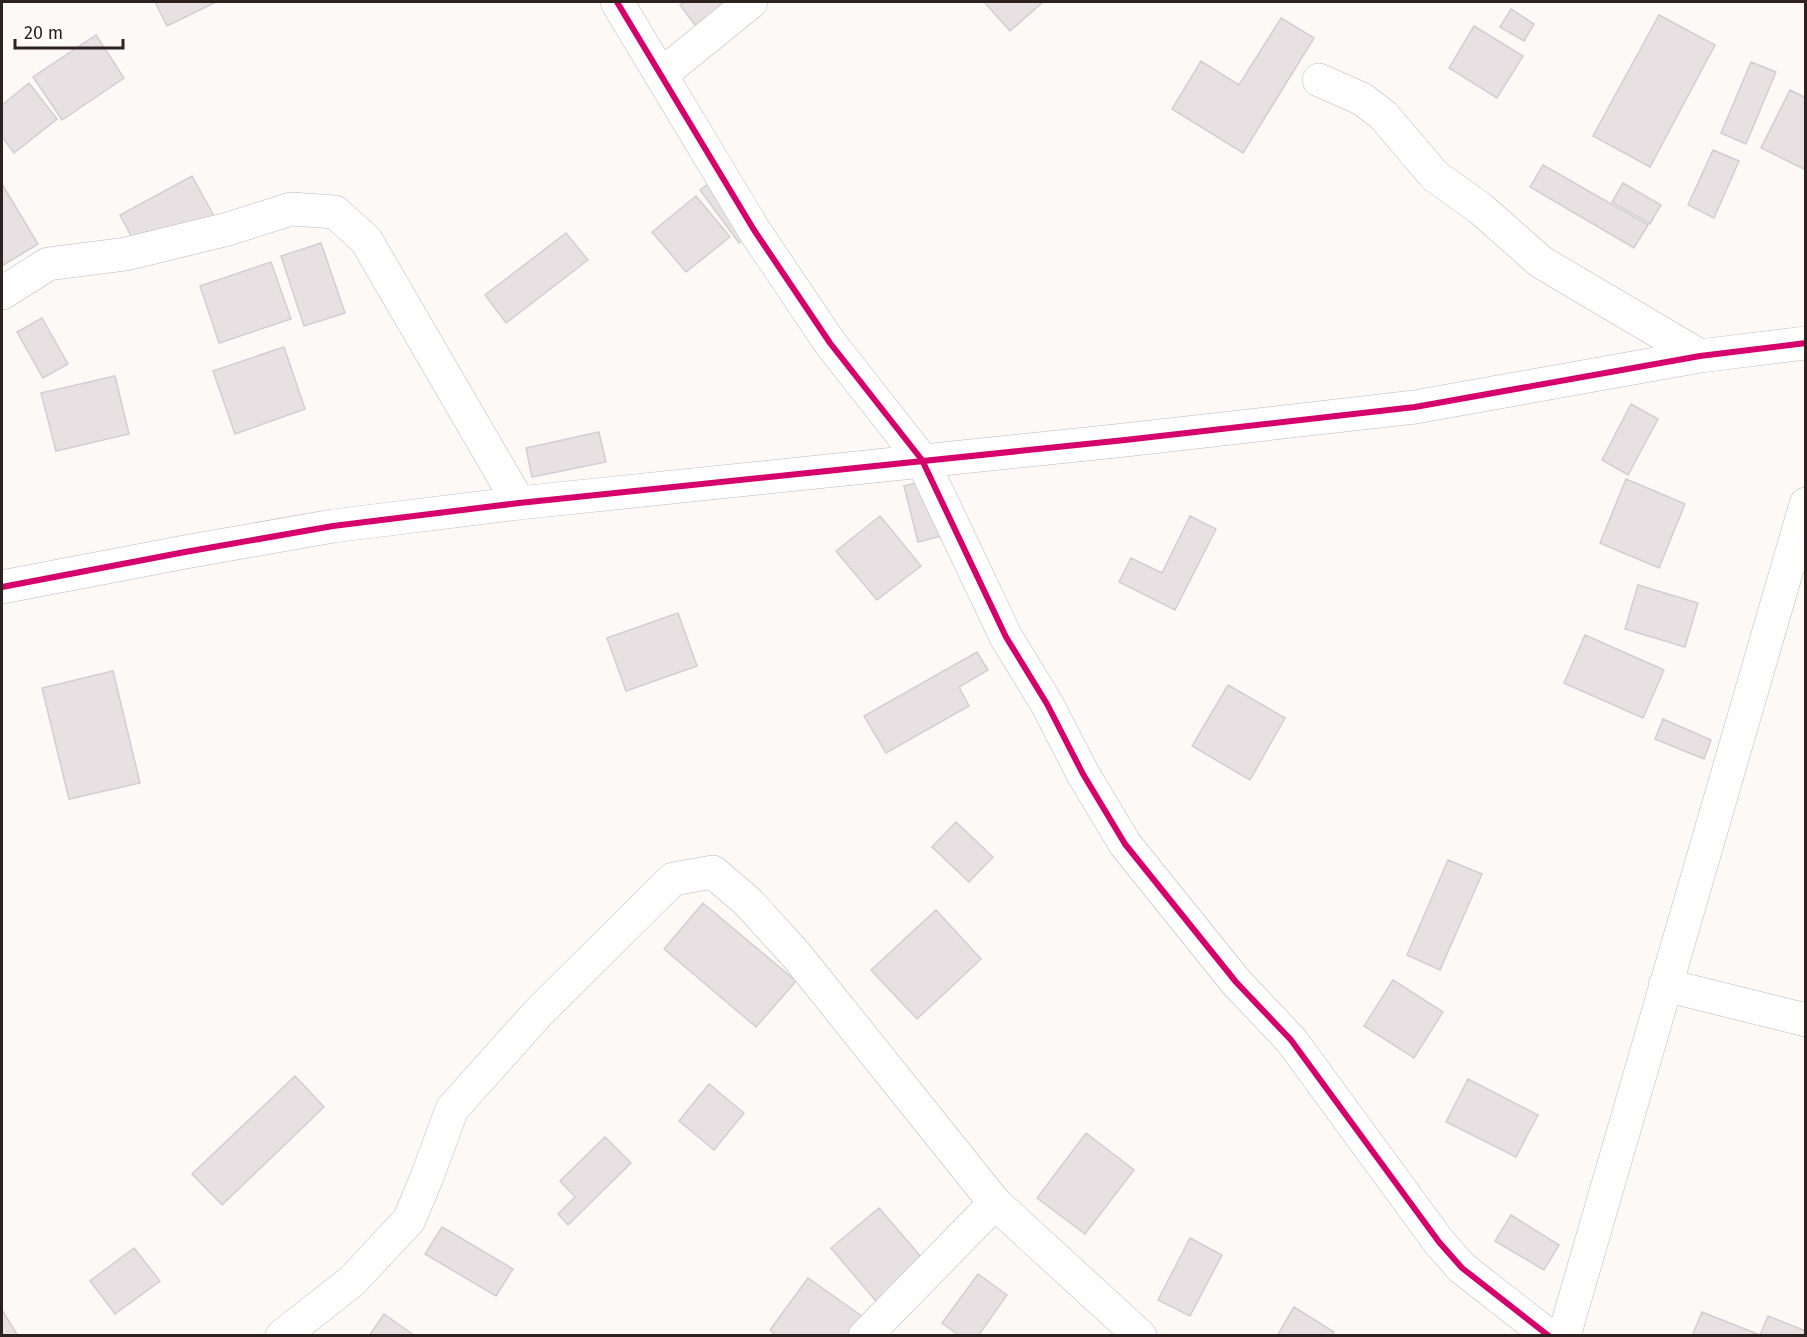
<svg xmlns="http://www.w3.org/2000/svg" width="1807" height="1337" font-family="'Fira Sans',sans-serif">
	<rect width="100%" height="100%" fill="#fcf9f7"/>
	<path fill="#e7e1e3" stroke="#d3ced0" stroke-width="1.5" d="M155,2H216L167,26Z
		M685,2H743L701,33L680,5Z
		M986,2H1043L1010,31L985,3Z
		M1511,9L1534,24L1524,41L1500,27Z
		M1659,15L1715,45L1650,167L1593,136Z
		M1281,18L1314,38L1243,153L1172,109L1201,61L1239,85Z
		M1281,18L1314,38L1243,153L1172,109L1201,61L1239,85Z
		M1474,26L1523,56L1497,98L1449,68Z
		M1474,26L1523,56L1497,98L1449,68Z
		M96,35L124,78L62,120L33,77Z
		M1751,62L1776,72L1746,144L1721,133Z
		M29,83L57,119L14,153L2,137V105Z
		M1790,90L1806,98V170L1761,148Z
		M1713,150L1739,161L1714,218L1688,205Z
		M1543,165L1648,225L1634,248L1530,187Z
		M724,173L763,227L739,243L700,190Z
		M192,176L214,216L141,255L120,215Z
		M1623,183L1661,205L1650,224L1612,202Z
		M2,184L38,244L2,266Z
		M696,196L730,237L686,272L652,232Z
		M566,233L588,260L506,323L485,295Z
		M321,243L345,313L304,326L281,256Z
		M271,262L291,319L219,343L200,286Z
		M42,318L68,364L43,378L17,332Z
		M284,347L305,409L235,434L213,371Z
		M115,376L129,434L56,451L41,393Z
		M1631,404L1658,419L1628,475L1602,460Z
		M599,432L606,462L532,477L526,448Z
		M931,479L945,535L918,542L904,486Z
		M1626,479L1685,504L1659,568L1600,543Z
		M880,516L921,566L877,600L836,551Z
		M1190,516L1216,529L1175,610L1119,582L1131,558L1162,573Z
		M1638,585L1698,603L1685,647L1625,629Z
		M678,613L697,666L626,691L607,638Z
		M1585,635L1664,670L1643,718L1564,683Z
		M977,652L988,670L959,687L969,706L886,753L864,716Z
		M113,671L140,783L69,799L42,688Z
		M1228,685L1285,718L1250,780L1192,746Z
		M1663,719L1711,740L1704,759L1655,739Z
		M956,822L993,857L969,882L932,847Z
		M1448,860L1482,874L1440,970L1407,955Z
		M703,903L796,981L756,1027L664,949Z
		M936,910L981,959L917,1019L871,970Z
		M1393,980L1443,1012L1414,1058L1364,1026Z
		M295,1076L324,1107L222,1205L192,1174Z
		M1468,1079L1538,1115L1516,1157L1446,1122Z
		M709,1084L744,1113L714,1150L679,1121Z
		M1086,1133L1134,1170L1085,1234L1037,1198Z
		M605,1137L631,1163L568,1225L558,1214L575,1197L560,1181Z
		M879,1208L928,1265L880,1306L831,1248Z
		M1511,1215L1559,1245L1544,1270L1495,1241Z
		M442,1227L513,1269L496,1296L425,1254Z
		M1190,1238L1222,1255L1190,1316L1158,1300Z
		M134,1248L160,1281L115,1314L90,1281Z
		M978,1274L1007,1295L978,1336H960L942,1323Z
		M808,1278L866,1319L855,1336H777L770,1330Z
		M1294,1307L1334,1332L1331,1336H1277Z
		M2,1310L18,1336H2Z
		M1702,1312L1760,1335L1768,1316L1806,1331V1336H1692Z
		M384,1314L415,1336H369Z"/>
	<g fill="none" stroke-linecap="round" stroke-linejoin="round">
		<g stroke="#c0b9b6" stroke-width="34">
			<path id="minor" d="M617,2L754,230L830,343L922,460L1006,637L1047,704L1083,774L1125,844L1236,982L1291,1040L1439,1242L1462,1268L1549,1336
				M662,74L751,2
				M1319,80L1362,99L1383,115L1435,176L1481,209L1541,262L1700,356
				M2,293L48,264L126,254L228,229L291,209L335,212L366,240L519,503
				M2,587L185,552L333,526L519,503L1125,440L1415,407L1700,356L1806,343
				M1665,985L1806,1020
				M282,1336L352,1281L409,1220L427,1177L452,1109L539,1012L673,879L713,872L748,902L797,956L995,1203L1140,1336
				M865,1336L995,1203
				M1564,1336L1806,504"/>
		</g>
		<use href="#minor" stroke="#fffefe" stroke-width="33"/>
		<g stroke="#fff" stroke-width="10">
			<path id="cycleway" d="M617,2L754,230L830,343L922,460L1006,637L1047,704L1083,774L1125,844L1236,982L1291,1040L1439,1242L1462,1268L1549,1336
				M2,587L185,552L333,526L519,503L1125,440L1415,407L1700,356L1806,343"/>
		</g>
		<use href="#cycleway" stroke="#d6006c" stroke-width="6"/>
	</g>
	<rect width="1807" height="1337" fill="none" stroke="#2d221e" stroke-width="6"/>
	<path d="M15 39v9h108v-9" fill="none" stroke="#2d221e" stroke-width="3"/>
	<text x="24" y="39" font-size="18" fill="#2d221e" stroke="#ffffff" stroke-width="4.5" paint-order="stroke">20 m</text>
</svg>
